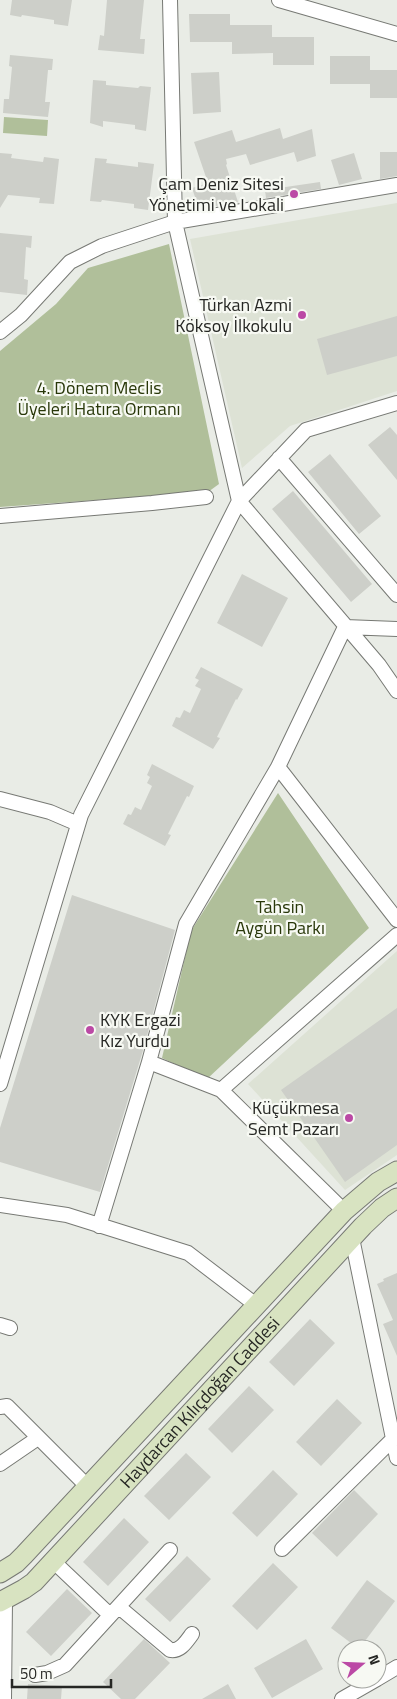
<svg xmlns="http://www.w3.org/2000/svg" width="397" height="1699" font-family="'Titillium Web',sans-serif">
	<rect width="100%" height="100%" fill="#e9ece6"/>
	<path fill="#dde2d5" d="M397,203V391L290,426L242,468L190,239Z
		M397,951V1155L345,1190L248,1084Z"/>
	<path fill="#b0bf9a" d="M4,117L48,120L47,136L3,133Z
		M169,244L219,484L208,492L0,507V351L56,304L88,268Z
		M278,793L369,928L207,1079L162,1058L191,931Z"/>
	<path fill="#cdcfc9" d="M12,0H72L68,26L54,24V20L22,15L21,17L10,15Z
		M107,0H144L140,39H145L144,54L98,50L100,35L104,36Z
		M189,14H230V25H272V37H314V65H273V53L232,54V42H190Z
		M10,55L53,59L52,70H48L45,102H50L48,117L3,113L4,99H9L12,67L9,66Z
		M330,56H370V70H397V98H370V84H330Z
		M219,72L221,112L193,114L191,73Z
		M93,80L106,81V85L138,88L140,86L151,87L146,131L135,129V125L103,121V127L90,123Z
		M280,128L283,139L312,129L316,156L297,162L294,152L250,165L246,154L226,159L227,164L226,165L238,202L199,209L192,188L208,183L194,142L232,130L236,142Z
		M380,152H397V176L380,179Z
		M0,153L12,154L11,158L43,162L44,157L59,159L54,204L39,203L40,198L8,195L0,208Z
		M354,153L362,179L339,185L331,160Z
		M95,158L107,159L106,163L138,167V162L154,164L148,210L134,208V204L102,200L101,202L90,201Z
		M320,182L321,189L266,198L265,190Z
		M0,233L32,236L31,248L26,247L24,279L28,280L27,295L0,292Z
		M397,316V356L327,375L317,339Z
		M390,427L397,435V480L368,445Z
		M330,454L381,516L359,534L308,472Z
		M293,491L372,584L351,602L272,509Z
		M242,574L288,598L262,647L217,623Z
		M201,667L243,689L237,700L236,699L217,737L220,738L213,749L172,726L176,717L180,718L184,710L190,713L201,689L195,686L199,680L195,678Z
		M152,764L194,786L189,797L187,796L168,834L171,835L165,846L123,824L128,814L131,815L135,807L141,810L152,786L147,783L150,777L147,775Z
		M72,895L175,930L144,1047L100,1192L0,1162V1128Z
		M397,1008V1145L345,1182L281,1090Z
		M397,1273V1356L383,1324L393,1320L377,1284L384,1281L383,1279Z
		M310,1319L335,1343L294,1386L269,1362Z
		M249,1386L274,1410L232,1453L208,1429Z
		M337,1399L362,1423L321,1466L296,1442Z
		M186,1453L211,1477L169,1520L144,1496Z
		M273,1470L298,1494L257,1537L232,1513Z
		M354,1490L378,1514L337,1557L312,1533Z
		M124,1518L149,1542L108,1586L83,1562Z
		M187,1556L211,1579L170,1622L145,1599Z
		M273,1563L298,1587L257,1630L232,1606Z
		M367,1580L395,1601L359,1649L331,1628Z
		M67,1589L92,1613L51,1656L26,1632Z
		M144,1639L170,1663L135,1699H121L103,1682Z
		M306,1639L323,1669L272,1698L254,1668Z
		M28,1684L62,1686L61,1699H27Z
		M228,1684L236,1699H202Z"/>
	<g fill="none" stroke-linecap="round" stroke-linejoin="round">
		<g stroke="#777974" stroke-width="16">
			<path id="street" d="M170,0L175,222L239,501L379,665L397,691
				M279,0L397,34
				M0,332L21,315L70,262L102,246L175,222L397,185
				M279,458L397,595
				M0,516L152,503L206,497
				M278,767L397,920
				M0,799L50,812L78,824
				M149,1062L221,1090L344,1211
				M0,1084L81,815L239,501L306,430L397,403
				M221,1090L397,935
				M0,1205L67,1215L188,1253L256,1305
				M99,1226L149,1062L186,924L278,767L345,627L397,629
				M352,1238L397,1458
				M0,1325L10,1328
				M0,1407L7,1406L87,1486
				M0,1464L38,1438
				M282,1549L393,1439
				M53,1561L110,1615
				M119,1607L170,1650C180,1652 186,1642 192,1634
				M35,1675L47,1673L65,1665L170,1550
				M377,1679L397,1667
				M4,1699L5,1601
				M342,1699L377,1679"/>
		</g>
		<g stroke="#777974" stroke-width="21">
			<g id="secondary">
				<path d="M0,1573L16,1563L24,1555L344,1211L378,1182L397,1171"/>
				<path id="s1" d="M0,1602L24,1589L34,1582L363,1226L382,1208L397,1198"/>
			</g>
		</g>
		<use href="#street" stroke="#fff" stroke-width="14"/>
		<use href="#secondary" stroke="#d8e3c1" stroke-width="19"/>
	</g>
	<g fill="#bb49a5" stroke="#f7f9f3" stroke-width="2">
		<circle cx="294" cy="194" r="5"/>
		<circle cx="302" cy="315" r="5"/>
		<circle cx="90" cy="1030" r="5"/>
		<circle cx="349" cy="1118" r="5"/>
	</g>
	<g text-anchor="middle" stroke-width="4.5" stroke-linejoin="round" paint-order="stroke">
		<g font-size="18" fill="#262724" stroke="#f7f9f3" text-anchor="end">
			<text x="284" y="190">Çam Deniz Sitesi<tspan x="284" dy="21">Yönetimi ve Lokali</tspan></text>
			<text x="292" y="311">Türkan Azmi<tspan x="292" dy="21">Köksoy İlkokulu</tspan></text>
			<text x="100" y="1026" text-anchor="start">KYK Ergazi<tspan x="100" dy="21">Kız Yurdu</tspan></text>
			<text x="339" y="1114">Küçükmesa<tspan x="339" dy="21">Semt Pazarı</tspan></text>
		</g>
		<g font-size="18" fill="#283709" stroke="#f7f9f3">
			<text x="99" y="394">4. Dönem Meclis<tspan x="99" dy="21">Üyeleri Hatıra Ormanı</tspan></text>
			<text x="280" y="913">Tahsin<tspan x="280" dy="21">Aygün Parkı</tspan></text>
		</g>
		<g font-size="18" fill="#262724" stroke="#f7f9f3">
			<text dy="6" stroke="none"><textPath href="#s1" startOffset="284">Haydarcan Kılıçdoğan Caddesi</textPath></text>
		</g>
	</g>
	<g transform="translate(362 1664) rotate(71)"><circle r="24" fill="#f7f9f3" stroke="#a3a5a0"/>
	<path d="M0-4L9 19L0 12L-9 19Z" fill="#bb49a5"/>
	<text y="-8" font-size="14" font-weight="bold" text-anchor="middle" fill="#262724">N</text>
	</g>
	<path d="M12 1679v8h99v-8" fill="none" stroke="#262724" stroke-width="2.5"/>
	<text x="20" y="1679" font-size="15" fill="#262724" stroke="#f7f9f3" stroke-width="4" paint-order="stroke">50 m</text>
</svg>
